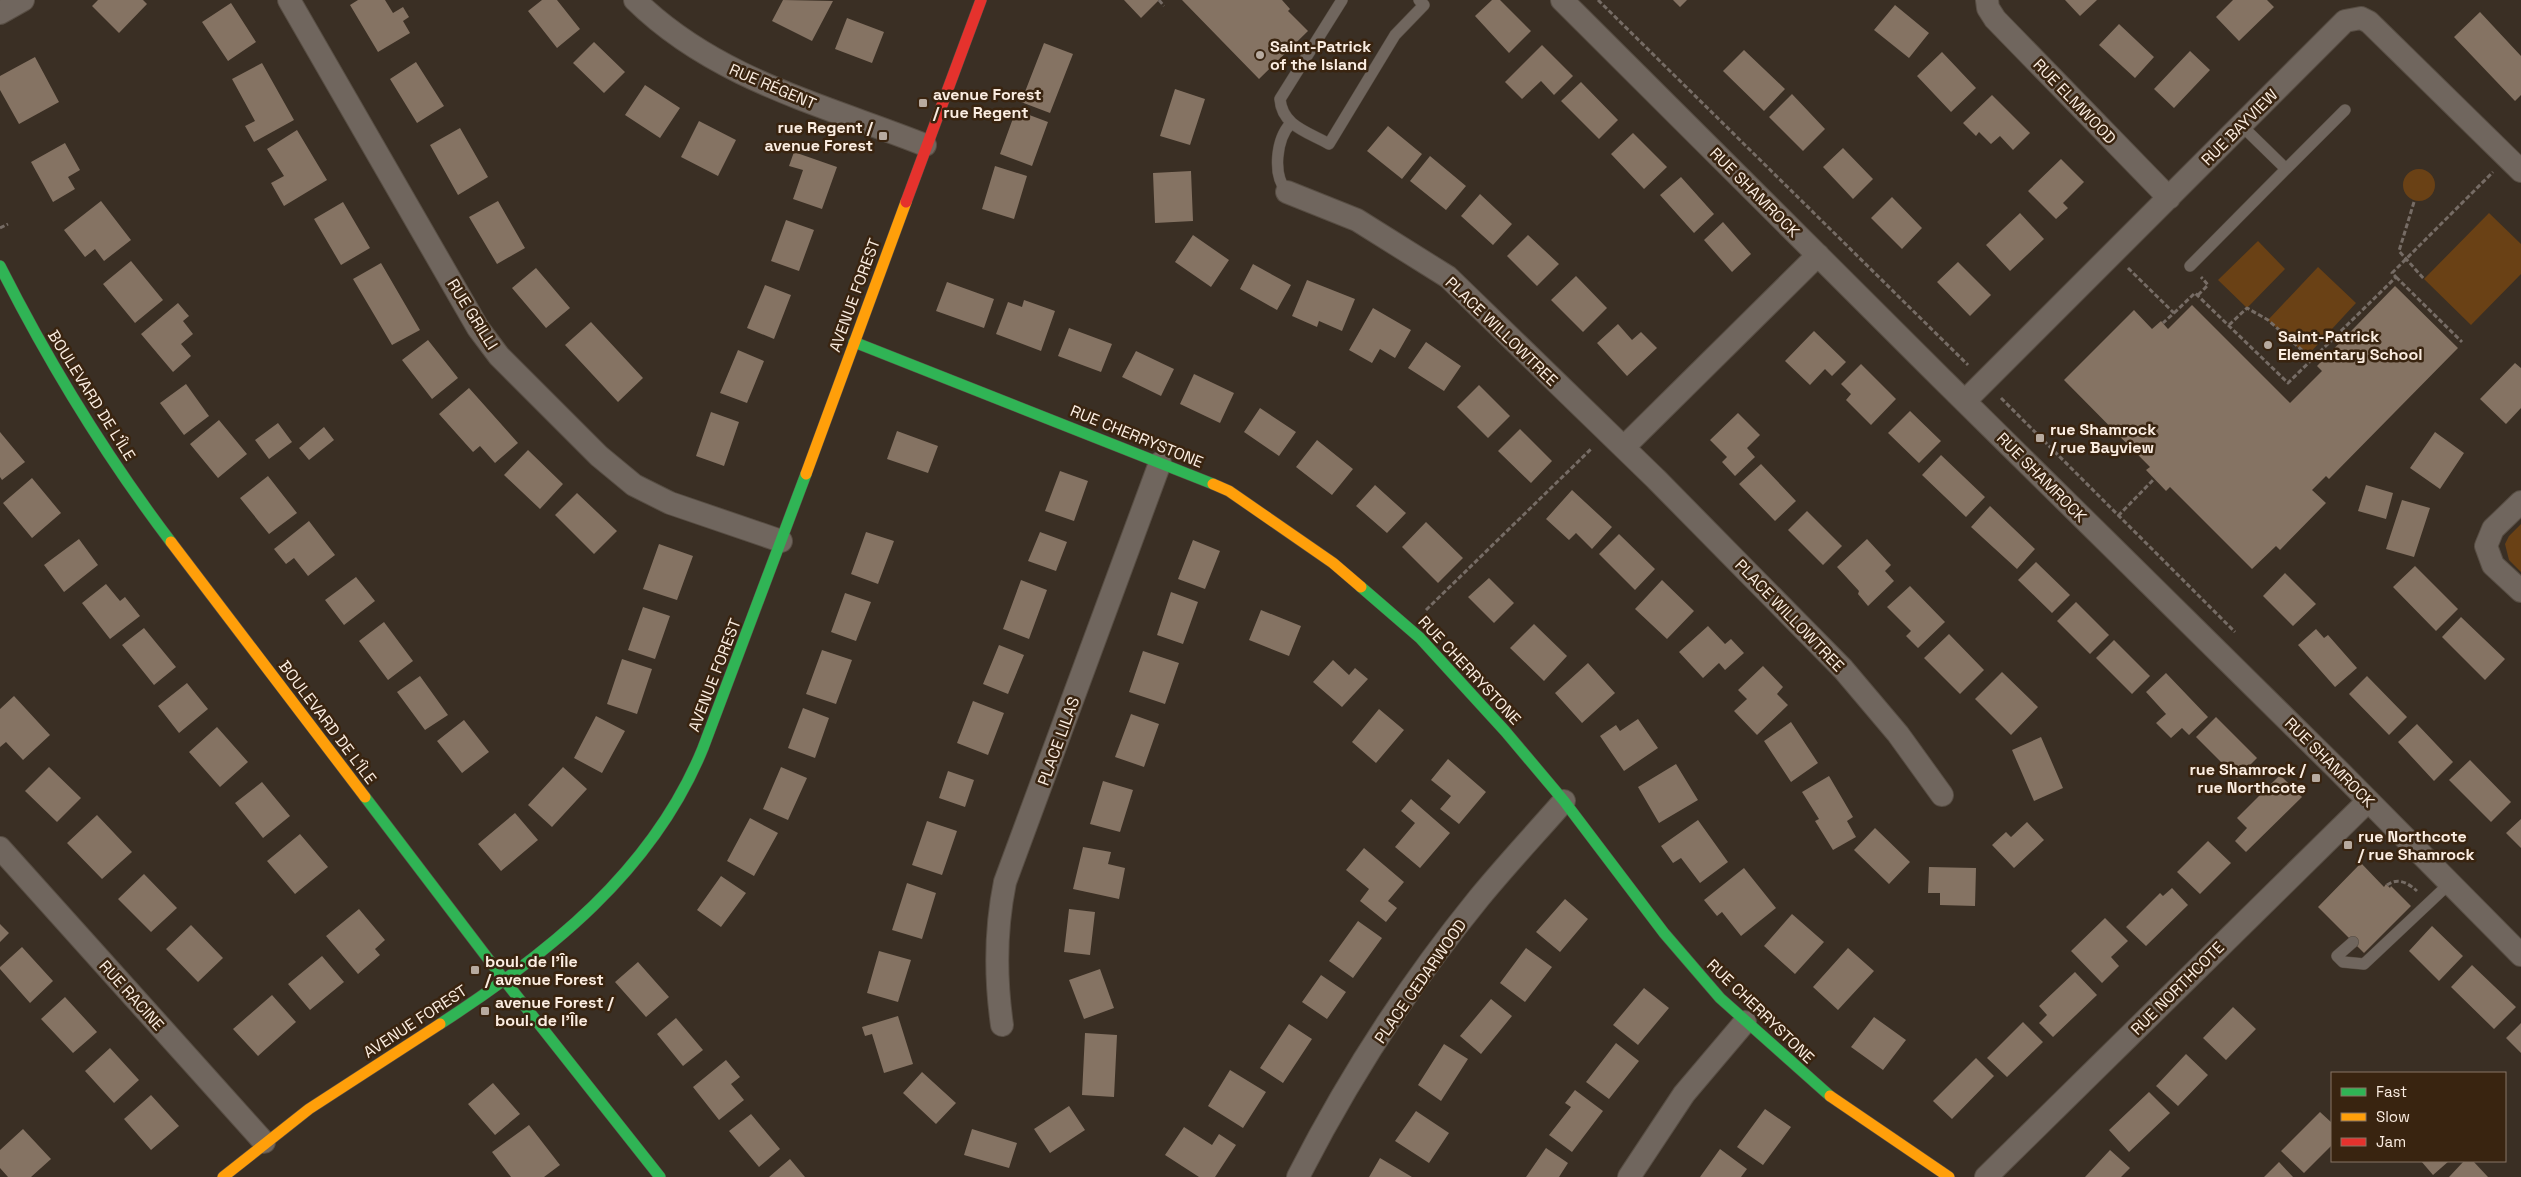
<svg xmlns="http://www.w3.org/2000/svg" width="2521" height="1177" font-family="'Space Grotesk',sans-serif">
	<rect width="100%" height="100%" fill="#3a2f24"/>
	<path fill="#6a4115" d="M2403 185a16 16 0 1 1 32 0a16 16 0 1 1-32 0Z
		M2489,213L2521,244V274L2471,325L2424,279Z
		M2258,241L2285,269L2247,308L2218,280Z
		M2318,267L2356,303L2307,356L2268,320Z
		M2521,524V572L2509,560L2505,544L2509,536Z"/>
	<path fill="#857363" d="M98,0H143L147,4L119,33L92,6Z
		M358,0H385L393,13L403,7L409,17L403,21L410,33L378,52L350,5Z
		M542,0H557L580,29L557,48L528,11Z
		M783,0L833,1L812,41L772,21Z
		M1124,0H1159L1141,18Z
		M1182,0H1282L1290,9L1288,11L1308,31L1259,79Z
		M1492,0H1500L1531,31L1509,53L1475,16Z
		M1673,0H1687L1680,7Z
		M2065,0H2097L2080,16Z
		M2233,0H2267L2274,7L2239,41L2216,17Z
		M231,3L256,42L228,61L202,22Z
		M1895,5L1929,33L1909,58L1874,30Z
		M2480,12L2521,56V95L2515,101L2454,37Z
		M847,18L884,32L872,63L835,49Z
		M2119,24L2154,57L2135,78L2099,45Z
		M594,42L625,72L604,93L573,63Z
		M1044,43L1073,54L1050,113L1021,102Z
		M1542,45L1573,76L1554,95L1541,81L1522,99L1505,82Z
		M1744,50L1785,89L1764,111L1723,71Z
		M2190,51L2210,70L2174,108L2154,89Z
		M1942,52L1976,88L1951,112L1917,76Z
		M35,57L59,102L19,124L0,90V76Z
		M416,62L444,106L417,123L390,79Z
		M262,63L294,120L254,142L245,126L255,121L232,79Z
		M1581,82L1618,120L1599,139L1561,101Z
		M645,85L680,108L660,138L625,115Z
		M1175,89L1205,99L1190,145L1160,136Z
		M1792,94L1825,129L1803,151L1769,117Z
		M1992,95L2030,133L2013,150L2000,136L1991,144L1979,132L1976,136L1963,123Z
		M1016,110L1048,122L1032,166L1000,154Z
		M699,121L736,140L718,176L681,157Z
		M1388,126L1422,154L1402,179L1367,151Z
		M460,128L488,177L458,195L430,145Z
		M297,130L327,180L284,206L271,183L284,176L267,149Z
		M1633,133L1667,167L1644,189L1611,154Z
		M65,143L80,170L68,177L75,189L53,202L31,162Z
		M1843,148L1873,179L1853,199L1823,167Z
		M794,152L837,167L822,209L793,199L803,170L789,166Z
		M1430,156L1466,186L1446,210L1410,181Z
		M2061,159L2084,182L2063,203L2068,208L2056,219L2028,191Z
		M995,166L1027,176L1014,219L982,209Z
		M1191,171L1193,221L1155,223L1153,173Z
		M1681,177L1714,214L1694,233L1660,195Z
		M1480,194L1512,224L1493,245L1461,216Z
		M1892,197L1922,228L1902,249L1871,218Z
		M101,201L131,240L104,261L95,249L85,257L64,230Z
		M498,201L525,248L497,264L469,217Z
		M343,202L370,248L341,265L314,219Z
		M2020,213L2044,239L2010,271L1986,245Z
		M786,220L814,230L799,271L771,261Z
		M1723,222L1751,254L1732,272L1704,240Z
		M1193,235L1229,260L1211,287L1175,262Z
		M1528,235L1559,264L1537,286L1507,256Z
		M131,261L163,300L135,323L103,284Z
		M1958,262L1991,295L1970,316L1937,282Z
		M381,263L420,330L392,345L353,279Z
		M1253,264L1291,285L1277,310L1240,289Z
		M536,268L570,308L546,328L512,288Z
		M1576,276L1607,308L1583,332L1551,300Z
		M1307,280L1355,299L1342,331L1319,321L1317,327L1292,316Z
		M947,282L994,299L984,328L936,311Z
		M765,285L791,295L774,339L747,328Z
		M2395,286L2458,348L2329,479L2326,476L2312,490L2326,503L2280,550L2276,546L2252,569L2170,487L2166,491L2146,470L2150,467L2064,380L2134,310L2152,329L2161,321L2168,329L2192,305L2290,403L2322,371L2317,366Z
		M1024,300L1055,311L1041,351L996,334L1008,302L1022,307Z
		M178,303L189,316L183,321L193,334L181,344L191,356L173,372L141,334Z
		M1373,308L1411,330L1395,358L1380,349L1372,363L1349,350Z
		M591,322L643,378L618,402L565,345Z
		M1618,324L1632,340L1641,332L1657,348L1627,376L1597,343Z
		M1069,328L1112,344L1101,372L1058,356Z
		M1814,331L1846,362L1832,376L1825,369L1810,385L1785,361Z
		M428,340L458,378L432,399L402,360Z
		M1426,342L1461,366L1444,391L1408,368Z
		M738,350L764,361L747,403L720,393Z
		M1136,351L1174,369L1161,396L1122,377Z
		M2515,363L2521,368V408L2506,424L2480,399Z
		M1861,364L1896,399L1871,425L1846,400L1851,394L1841,384Z
		M1194,374L1234,393L1220,423L1180,404Z
		M186,384L209,416L184,435L160,403Z
		M1479,385L1510,416L1488,438L1457,407Z
		M469,388L518,443L495,463L480,446L473,452L439,414Z
		M1260,408L1296,432L1279,456L1244,432Z
		M1910,411L1941,441L1919,463L1888,433Z
		M711,412L739,422L724,466L696,456Z
		M1738,413L1760,435L1747,448L1755,457L1735,476L1722,462L1727,457L1710,440Z
		M219,420L247,454L218,478L190,444Z
		M278,423L292,442L269,459L255,440Z
		M324,427L334,440L309,460L299,448Z
		M1520,429L1552,461L1531,483L1498,451Z
		M897,431L938,446L928,473L887,459Z
		M0,432L25,462L2,480L0,477Z
		M2435,432L2464,453L2440,489L2410,468Z
		M1317,440L1353,469L1332,495L1296,467Z
		M528,450L563,484L540,509L504,475Z
		M1941,455L1985,497L1966,517L1922,475Z
		M1761,464L1796,501L1775,521L1739,484Z
		M1060,471L1088,481L1074,521L1045,511Z
		M268,476L297,513L269,534L240,498Z
		M32,478L61,513L32,538L3,503Z
		M1375,485L1406,513L1387,533L1356,506Z
		M2366,485L2393,493L2386,519L2358,511Z
		M1572,490L1612,527L1592,549L1576,533L1569,540L1546,519Z
		M577,493L617,531L594,554L555,515Z
		M2402,500L2430,508L2414,557L2386,549Z
		M1990,506L2035,549L2017,569L1971,527Z
		M1807,511L1842,546L1823,565L1788,530Z
		M309,521L335,555L308,576L294,558L286,564L274,549Z
		M1426,522L1463,558L1438,583L1402,547Z
		M866,532L894,541L878,584L851,574Z
		M1040,532L1067,542L1056,571L1028,561Z
		M1619,534L1655,569L1635,590L1599,554Z
		M79,539L98,565L64,592L44,565Z
		M1867,539L1891,565L1885,571L1894,581L1868,606L1858,594L1859,591L1837,567Z
		M1193,540L1220,551L1205,589L1178,579Z
		M659,544L693,556L677,600L643,589Z
		M2036,562L2070,595L2052,613L2018,580Z
		M2415,566L2458,609L2436,631L2393,587Z
		M2285,573L2316,604L2293,626L2263,596Z
		M356,577L375,601L344,625L325,600Z
		M1489,578L1514,603L1494,623L1468,597Z
		M1021,580L1047,590L1029,639L1003,629Z
		M1662,580L1694,611L1667,639L1635,609Z
		M106,584L120,601L125,597L140,616L110,639L82,603Z
		M1910,586L1945,622L1918,648L1906,636L1911,631L1887,607Z
		M1171,592L1198,602L1183,644L1157,635Z
		M845,593L871,602L856,641L831,632Z
		M2076,602L2109,635L2090,654L2057,621Z
		M643,607L670,616L655,659L628,650Z
		M1261,610L1301,626L1289,656L1249,640Z
		M2461,617L2505,659L2485,680L2442,637Z
		M384,622L413,661L388,680L359,641Z
		M1534,624L1567,656L1544,681L1510,648Z
		M1708,626L1725,644L1731,639L1744,653L1725,670L1719,663L1703,678L1679,652Z
		M144,628L176,667L154,685L122,645Z
		M2316,629L2324,638L2328,635L2357,668L2335,687L2298,645Z
		M1949,634L1984,670L1960,694L1924,658Z
		M2114,640L2150,676L2132,694L2096,658Z
		M999,645L1024,655L1008,694L983,684Z
		M822,650L852,660L836,704L806,694Z
		M1143,651L1179,663L1165,704L1129,692Z
		M622,659L652,669L637,714L607,704Z
		M1333,660L1349,675L1355,668L1368,679L1342,707L1313,682Z
		M1588,663L1615,693L1582,723L1555,693Z
		M1763,666L1783,687L1777,694L1788,705L1757,735L1734,711L1747,699L1738,690Z
		M2002,672L2038,707L2011,735L1975,699Z
		M2166,673L2208,717L2189,735L2182,728L2171,738L2156,723L2166,714L2146,692Z
		M420,676L448,715L425,730L397,692Z
		M2367,676L2407,717L2389,735L2349,694Z
		M187,683L208,709L179,733L158,706Z
		M14,696L50,735L23,760L6,742L0,747V709Z
		M973,701L1004,713L988,755L957,743Z
		M803,708L829,718L815,758L788,748Z
		M1379,709L1404,730L1376,763L1352,742Z
		M1131,714L1159,724L1144,767L1115,757Z
		M596,716L625,731L602,773L574,758Z
		M2216,717L2257,758L2237,778L2196,737Z
		M1638,719L1658,748L1624,771L1600,736L1616,725L1620,731Z
		M464,720L489,752L462,773L437,741Z
		M1791,722L1818,763L1791,782L1764,741Z
		M2417,724L2453,762L2434,781L2398,742Z
		M217,727L248,762L220,787L189,752Z
		M2041,737L2063,788L2034,801L2012,750Z
		M1448,759L1486,792L1459,824L1440,809L1451,796L1431,780Z
		M2470,760L2511,802L2491,822L2449,780Z
		M1676,764L1698,800L1659,823L1638,787Z
		M49,767L81,798L57,822L25,791Z
		M563,767L587,789L552,827L528,805Z
		M781,767L807,778L788,820L763,809Z
		M948,771L974,780L965,807L939,798Z
		M2280,775L2302,797L2246,852L2235,841L2247,828L2237,818Z
		M1829,776L1853,817L1847,821L1856,837L1833,850L1815,821L1819,819L1802,792Z
		M1103,781L1133,790L1120,832L1090,824Z
		M262,782L290,816L263,838L235,803Z
		M1411,799L1450,833L1420,868L1395,847L1415,823L1401,811Z
		M515,813L538,840L501,871L478,844Z
		M97,815L132,852L102,879L67,843Z
		M750,818L778,833L754,876L727,861Z
		M2521,819V848L2506,833Z
		M1698,820L1728,862L1700,883L1681,858L1673,863L1661,846Z
		M927,821L957,831L942,875L912,865Z
		M2027,822L2044,840L2014,868L1992,845L2006,832L2011,837Z
		M1875,828L1910,862L1889,884L1854,850Z
		M300,834L328,867L295,894L267,861Z
		M2208,841L2231,863L2200,894L2177,872Z
		M1083,847L1111,852L1108,864L1125,868L1119,899L1073,889Z
		M1364,848L1404,882L1388,901L1397,908L1386,922L1360,901L1369,889L1346,870Z
		M2361,863L2384,887L2386,884L2390,888L2391,886L2411,906L2364,953L2318,907Z
		M1929,867L1976,868L1975,906L1940,905V893H1928Z
		M1744,868L1776,908L1741,936L1722,912L1717,916L1704,900Z
		M144,874L177,908L151,932L118,899Z
		M721,876L746,893L721,927L697,910Z
		M907,883L936,893L922,939L892,930Z
		M2172,888L2188,905L2146,946L2126,927L2160,893L2163,896Z
		M1565,899L1588,919L1560,952L1536,932Z
		M359,909L385,940L375,949L380,955L358,974L326,936Z
		M1069,909L1095,912L1090,955L1064,952Z
		M1792,914L1824,942L1795,974L1764,946Z
		M2105,918L2128,941L2111,957L2119,966L2102,983L2071,951Z
		M1358,921L1382,938L1353,978L1329,961Z
		M0,924L9,933L0,942Z
		M191,925L223,958L198,982L166,949Z
		M2432,926L2463,956L2439,981L2409,951Z
		M22,947L53,981L30,1003L0,969V967Z
		M1526,948L1552,967L1525,1002L1500,983Z
		M1848,948L1874,971L1838,1010L1813,987Z
		M879,951L911,960L898,1002L867,993Z
		M322,956L344,982L310,1010L288,984Z
		M638,962L669,997L646,1017L615,982Z
		M2472,965L2516,1007L2494,1029L2451,987Z
		M1100,969L1114,1008L1084,1019L1069,980Z
		M2075,972L2097,995L2053,1037L2039,1023L2047,1015L2039,1006Z
		M1321,975L1346,992L1327,1019L1302,1002Z
		M1644,988L1669,1008L1638,1045L1613,1025Z
		M272,995L296,1022L258,1056L233,1029Z
		M65,997L97,1032L73,1053L41,1019Z
		M1491,999L1512,1016L1481,1054L1460,1036Z
		M2233,1007L2256,1029L2226,1060L2203,1038Z
		M898,1016L913,1064L884,1073L872,1034L865,1036L862,1027Z
		M1874,1017L1906,1040L1883,1070L1851,1047Z
		M676,1018L703,1050L683,1066L657,1034Z
		M2023,1022L2043,1042L2007,1077L1987,1058Z
		M2521,1023V1053L2506,1038Z
		M1289,1024L1312,1039L1283,1083L1260,1068Z
		M1085,1033L1117,1035L1114,1097L1082,1095Z
		M1616,1043L1639,1061L1609,1099L1586,1082Z
		M1444,1044L1468,1059L1441,1101L1418,1085Z
		M110,1048L139,1080L114,1103L85,1071Z
		M2186,1054L2208,1075L2178,1106L2156,1086Z
		M1976,1058L1994,1076L1952,1119L1933,1101Z
		M726,1060L740,1077L731,1084L744,1100L719,1120L693,1087Z
		M1230,1070L1266,1092L1243,1128L1208,1106Z
		M922,1072L956,1103L936,1124L903,1093Z
		M493,1083L520,1114L495,1135L468,1104Z
		M1575,1090L1603,1111L1572,1152L1549,1135L1571,1107L1565,1103Z
		M2149,1092L2170,1113L2129,1152L2109,1130Z
		M151,1095L179,1126L151,1150L124,1119Z
		M1069,1106L1085,1130L1050,1153L1034,1129Z
		M1765,1109L1791,1127L1763,1165L1737,1147Z
		M1416,1111L1449,1133L1429,1163L1395,1141Z
		M2320,1112L2332,1123V1145L2304,1173L2281,1151Z
		M751,1114L780,1149L759,1167L729,1131Z
		M529,1125L560,1165L544,1177H511L492,1152Z
		M1184,1127L1212,1145L1219,1134L1236,1145L1215,1177H1199L1165,1155Z
		M23,1129L51,1159L31,1177H8L0,1168V1150Z
		M972,1129L1017,1143L1009,1168L964,1155Z
		M1546,1148L1568,1163L1559,1177H1526Z
		M1720,1149L1747,1169L1741,1177H1700Z
		M2110,1150L2130,1168L2121,1177H2085Z
		M1380,1158L1412,1177H1369Z
		M790,1159L805,1177H769Z
		M2421,1161H2449L2433,1175Z
		M2464,1161H2473L2488,1177H2449Z
		M2279,1162L2293,1177H2264Z"/>
	<g fill="none" stroke-linecap="round" stroke-linejoin="round">
		<g stroke="#584e44" stroke-width="12">
			<path id="lane" d="M1342,0L1280,99C1282,126 1308,132 1329,144L1395,35L1424,5L1419,0
				M2286,169L2345,110
				M1287,192C1272,175 1276,139 1291,123
				M2190,266L2286,169L2241,125
				M2353,942L2337,956L2343,962L2364,964L2450,883"/>
		</g>
		<g stroke="#584e44" stroke-width="24">
			<path id="street" d="M289,0L478,328L499,356L599,456L634,485L670,503L781,541
				M635,0C715,79 824,105 925,145
				M1562,0L1941,378L2336,768L2521,955
				M1987,0L1988,8L1995,19L2169,198
				M0,13L23,0
				M1287,192L1357,220L1448,277L1656,479L1843,669L1898,734L1942,795
				M1965,401L2345,21L2361,18L2369,22L2521,171
				M1624,447L1818,255
				M2521,502L2493,529L2486,546L2493,565L2521,591
				M0,848L264,1142
				M1002,1025C995,976 995,931 1005,882L1160,463
				M1298,1177C1348,1079 1409,984 1479,898C1506,865 1536,833 1564,801
				M1629,1177L1684,1094L1745,1022
				M1986,1177L2368,801"/>
		</g>
		<g stroke="#584e44" stroke-width="12">
			<path id="fast" d="M0,266C49,363 105,455 171,542
				M854,342L1213,484
				M1361,587L1420,638L1505,731L1564,801L1664,933L1720,998L1830,1096
				M365,797L505,981L660,1177
				M440,1024C549,953 653,871 703,748L806,474"/>
		</g>
		<g stroke="#584e44" stroke-width="12">
			<path id="slow" d="M806,474L906,202
				M1213,484L1229,491L1333,563L1361,587
				M171,542L365,797
				M1830,1096L1949,1177
				M223,1177L309,1109L440,1024"/>
		</g>
		<g stroke="#584e44" stroke-width="12">
			<path id="jam" d="M906,202L981,0"/>
		</g>
		<path stroke="#766c65" stroke-width="3" stroke-dasharray="5 2.5" stroke-linecap="butt" d="M1159,0L1164,6
			M1598,0L1968,365
			M2414,202L2399,251L2424,279
			M0,228L8,224
			M2128,268L2174,313L2163,323
			M2396,277L2462,342
			M2198,295L2208,285L2201,277
			M2174,313L2195,293L2288,383L2396,277L2392,273L2493,172
			M2229,325L2247,308L2268,320L2312,359
			M2001,398L2235,632
			M2118,516L2155,478
			M1426,610L1592,448
			M2387,885C2398,877 2408,883 2417,891"/>
		<use href="#lane" stroke="#70665e" stroke-width="11"/>
		<use href="#street" stroke="#70665e" stroke-width="22"/>
		<use href="#fast" stroke="#30b455" stroke-width="11"/>
		<use href="#slow" stroke="#ff9f0a" stroke-width="11"/>
		<use href="#jam" stroke="#e5322d" stroke-width="11"/>
	</g>
	<g fill="#b7aa9f" stroke="#392410" stroke-width="2">
		<circle cx="1260" cy="55" r="5"/>
		<rect x="918" y="98" width="10" height="10" rx="2.5"/>
		<rect x="878" y="131" width="10" height="10" rx="2.5"/>
		<circle cx="2268" cy="345" r="5"/>
		<rect x="2035" y="433" width="10" height="10" rx="2.5"/>
		<rect x="2311" y="773" width="10" height="10" rx="2.5"/>
		<rect x="2343" y="840" width="10" height="10" rx="2.5"/>
		<rect x="470" y="965" width="10" height="10" rx="2.5"/>
		<rect x="480" y="1006" width="10" height="10" rx="2.5"/>
	</g>
	<g text-anchor="middle" stroke-width="5" stroke-linejoin="round" paint-order="stroke">
		<g font-size="16" font-weight="bold" fill="#fbede1" stroke="#392410" text-anchor="start">
			<text x="1270" y="52">Saint-Patrick<tspan x="1270" dy="18">of the Island</tspan></text>
			<text x="933" y="100">avenue Forest<tspan x="933" dy="18">/ rue Regent</tspan></text>
			<text x="873" y="133" text-anchor="end">rue Regent /<tspan x="873" dy="18">avenue Forest</tspan></text>
			<text x="2278" y="342">Saint-Patrick<tspan x="2278" dy="18">Elementary School</tspan></text>
			<text x="2050" y="435">rue Shamrock<tspan x="2050" dy="18">/ rue Bayview</tspan></text>
			<text x="2306" y="775" text-anchor="end">rue Shamrock /<tspan x="2306" dy="18">rue Northcote</tspan></text>
			<text x="2358" y="842">rue Northcote<tspan x="2358" dy="18">/ rue Shamrock</tspan></text>
			<text x="485" y="967">boul. de l'Île<tspan x="485" dy="18">/ avenue Forest</tspan></text>
			<text x="495" y="1008">avenue Forest /<tspan x="495" dy="18">boul. de l'Île</tspan></text>
		</g>
		<g font-size="16" fill="#fbede1" stroke="#392410">
			<text transform="translate(773 86) rotate(23)" y="6">RUE RÉGENT</text>
			<text transform="translate(2075 101) rotate(46)" y="6">RUE ELMWOOD</text>
			<text transform="translate(2239 127) rotate(-45)" y="6">RUE BAYVIEW</text>
			<text transform="translate(1755 192) rotate(45)" y="6">RUE SHAMROCK</text>
			<text transform="translate(854 295) rotate(-70)" y="6">AVENUE FOREST</text>
			<text transform="translate(473 314) rotate(58)" y="6">RUE GRILLI</text>
			<text transform="translate(1502 331) rotate(44)" y="6">PLACE WILLOWTREE</text>
			<text transform="translate(92 395) rotate(58)" y="6">BOULEVARD DE L'ÎLE</text>
			<text transform="translate(1137 436) rotate(22)" y="6">RUE CHERRYSTONE</text>
			<text transform="translate(2042 477) rotate(45)" y="6">RUE SHAMROCK</text>
			<text transform="translate(1790 615) rotate(46)" y="6">PLACE WILLOWTREE</text>
			<text transform="translate(1470 670) rotate(47)" y="6">RUE CHERRYSTONE</text>
			<text transform="translate(714 675) rotate(-69)" y="6">AVENUE FOREST</text>
			<text transform="translate(328 722) rotate(53)" y="6">BOULEVARD DE L'ÎLE</text>
			<text transform="translate(1058 741) rotate(-70)" y="6">PLACE LILAS</text>
			<text transform="translate(2330 762) rotate(45)" y="6">RUE SHAMROCK</text>
			<text transform="translate(1420 981) rotate(-55)" y="6">PLACE CEDARWOOD</text>
			<text transform="translate(2177 988) rotate(-45)" y="6">RUE NORTHCOTE</text>
			<text transform="translate(132 995) rotate(48)" y="6">RUE RACINE</text>
			<text transform="translate(1761 1011) rotate(44)" y="6">RUE CHERRYSTONE</text>
			<text transform="translate(415 1021) rotate(-33)" y="6">AVENUE FOREST</text>
		</g>
	</g>
	<rect x="2331" y="1072" width="175" height="90" fill="#392410" stroke="#877464"/>
	<rect x="2341" y="1088" width="25" height="8" fill="#30b455" stroke="#877464"/>
	<text x="2376" y="1097" font-size="15" fill="#fbede1">Fast</text>
	<rect x="2341" y="1113" width="25" height="8" fill="#ff9f0a" stroke="#877464"/>
	<text x="2376" y="1122" font-size="15" fill="#fbede1">Slow</text>
	<rect x="2341" y="1138" width="25" height="8" fill="#e5322d" stroke="#877464"/>
	<text x="2376" y="1147" font-size="15" fill="#fbede1">Jam</text>
</svg>
